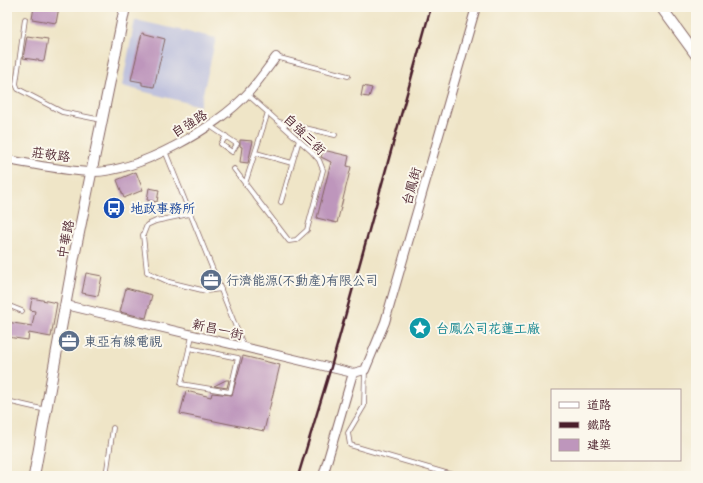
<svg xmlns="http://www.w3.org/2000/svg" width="703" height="483" font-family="'Patrick Hand','LXGW WenKai TC',sans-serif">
	<rect width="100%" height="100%" fill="#fbf7ec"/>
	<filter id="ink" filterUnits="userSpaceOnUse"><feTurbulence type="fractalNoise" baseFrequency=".025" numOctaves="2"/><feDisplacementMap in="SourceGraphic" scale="8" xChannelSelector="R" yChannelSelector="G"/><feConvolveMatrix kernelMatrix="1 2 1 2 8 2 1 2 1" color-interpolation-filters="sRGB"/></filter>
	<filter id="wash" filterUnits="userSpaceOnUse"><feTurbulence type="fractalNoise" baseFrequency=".012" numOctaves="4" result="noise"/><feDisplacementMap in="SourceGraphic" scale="16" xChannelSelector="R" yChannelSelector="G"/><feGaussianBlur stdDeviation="0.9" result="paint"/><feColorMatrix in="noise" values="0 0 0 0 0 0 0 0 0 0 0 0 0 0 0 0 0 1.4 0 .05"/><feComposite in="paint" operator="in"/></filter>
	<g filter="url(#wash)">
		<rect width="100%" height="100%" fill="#efe5c7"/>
		<path fill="#c0c2dd" d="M135,20L216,38L200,106L122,86Z"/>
		<g id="blocks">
			<path fill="#be96bc" d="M34,7H59L56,23L32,19Z
				M142,33L165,39L154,87L142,85V82L131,80Z
				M27,36L48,39L44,61L23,58Z
				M363,86L372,88L369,97L361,96Z
				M240,140L253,141L248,163L240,162L242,147L240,146Z
				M323,150L349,156L347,166L351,167L337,223L317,218L331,162L321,157Z
				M136,172L143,190L124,198L117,180Z
				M149,188L159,190L157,202L147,200Z
				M86,273L102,276L98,296L82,293Z
				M126,288L152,295L146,318L120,312Z
				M32,298L57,303L51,337L29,333L28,340L7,337V322L32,326L35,311L30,310Z
				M243,356L280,365L264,431L180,414L186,391L211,397L212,393L232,395Z
				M226,380H229L227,388L214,386Z"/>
		</g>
	</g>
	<g filter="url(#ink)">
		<use href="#blocks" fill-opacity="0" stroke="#846462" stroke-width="1"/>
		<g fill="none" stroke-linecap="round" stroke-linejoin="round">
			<g stroke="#846462" stroke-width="5.5">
				<path id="service" d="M25,19L16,84L18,89L62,112L102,120
					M276,57L348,76
					M279,122L335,135
					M210,126L237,144L232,152L221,144L226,136
					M165,151L244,347
					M256,153L292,163
					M234,169L289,241L296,240L307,230L323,170L319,160L311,151L247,94
					M245,184L268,112
					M281,202L299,140
					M189,214L156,221L147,225L143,235L147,272L169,282L206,291L221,289
					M7,305L22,311
					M189,348L238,358L230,392L181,384L192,336
					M365,370L364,406L348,433L350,445L456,476
					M7,401L46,410
					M106,476L113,428"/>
			</g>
			<g stroke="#846462" stroke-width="10">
				<path id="minor" d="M7,160C34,164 63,171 91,172C137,173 218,127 248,93C258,82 267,69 276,57
					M66,305L353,373L365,370L385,322L476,7
					M323,476L353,373"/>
			</g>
			<g stroke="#846462" stroke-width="12">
				<path id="tertiary" d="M661,7L696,55
					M34,476L74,257L125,7"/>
			</g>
			<use href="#service" stroke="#fff" stroke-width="4"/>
			<use href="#minor" stroke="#fff" stroke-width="8"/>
			<use href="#tertiary" stroke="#fff" stroke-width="10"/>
			<path stroke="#4a1f2b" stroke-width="2.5" d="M298,476L331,367L431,7"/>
		</g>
	</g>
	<defs>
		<g id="bus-disc" transform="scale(1.15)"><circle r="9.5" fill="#1a4fb4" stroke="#fbf7ec"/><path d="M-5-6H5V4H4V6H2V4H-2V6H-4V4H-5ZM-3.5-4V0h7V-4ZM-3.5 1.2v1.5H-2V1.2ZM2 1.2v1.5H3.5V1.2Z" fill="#fff"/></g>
		<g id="office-disc" transform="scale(1.15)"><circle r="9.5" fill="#5c6f8a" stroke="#fbf7ec"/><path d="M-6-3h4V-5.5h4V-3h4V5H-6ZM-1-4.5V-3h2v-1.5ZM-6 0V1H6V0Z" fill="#fff"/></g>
		<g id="sight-disc" transform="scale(1.15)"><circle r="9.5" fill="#0f9aa8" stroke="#fbf7ec"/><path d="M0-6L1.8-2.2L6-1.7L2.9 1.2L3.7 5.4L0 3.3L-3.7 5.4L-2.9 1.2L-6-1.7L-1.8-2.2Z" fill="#fff"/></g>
	</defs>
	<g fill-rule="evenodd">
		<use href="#bus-disc" x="114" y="208"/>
		<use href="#office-disc" x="211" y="280"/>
		<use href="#sight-disc" x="420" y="328"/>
		<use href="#office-disc" x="69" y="341"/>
	</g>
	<g text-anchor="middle" stroke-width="4" stroke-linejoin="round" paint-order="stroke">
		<g font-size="13" fill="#4a1f2b" stroke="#fbf7ec">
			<text transform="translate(189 123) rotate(-32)" y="5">自強路</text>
			<text transform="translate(305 134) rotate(44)" y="5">自強三街</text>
			<text transform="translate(51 154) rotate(8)" y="5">莊敬路</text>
			<text transform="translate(411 186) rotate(-74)" y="5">台鳳街</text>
			<text transform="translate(65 239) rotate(-79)" y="5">中華路</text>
			<text transform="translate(218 329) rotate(13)" y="5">新昌一街</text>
		</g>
		<g font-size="13" fill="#164399" stroke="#fbf7ec" text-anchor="start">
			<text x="130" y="213">地政事務所</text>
		</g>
		<g font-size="13" fill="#4e5e75" stroke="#fbf7ec" text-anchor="start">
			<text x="226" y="285">行濟能源(不動產)有限公司</text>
			<text x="84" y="346">東亞有線電視</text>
		</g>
		<g font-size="13" fill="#0d838f" stroke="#fbf7ec" text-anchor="start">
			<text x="436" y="333">台鳳公司花蓮工廠</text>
		</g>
	</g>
	<rect width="703" height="483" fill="none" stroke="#fbf7ec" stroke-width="24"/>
	<rect x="551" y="389" width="130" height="72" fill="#fbf7ec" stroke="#b4a19f"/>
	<rect x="559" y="402" width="20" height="6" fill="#ffffff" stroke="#b4a19f"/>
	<text x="587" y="409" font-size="12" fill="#4a1f2b">道路</text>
	<rect x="559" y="422" width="20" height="6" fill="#4a1f2b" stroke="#b4a19f"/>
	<text x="587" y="429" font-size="12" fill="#4a1f2b">鐵路</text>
	<rect x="559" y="439" width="20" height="12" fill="#be96bc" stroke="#b4a19f"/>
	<text x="587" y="449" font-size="12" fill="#4a1f2b">建築</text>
</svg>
